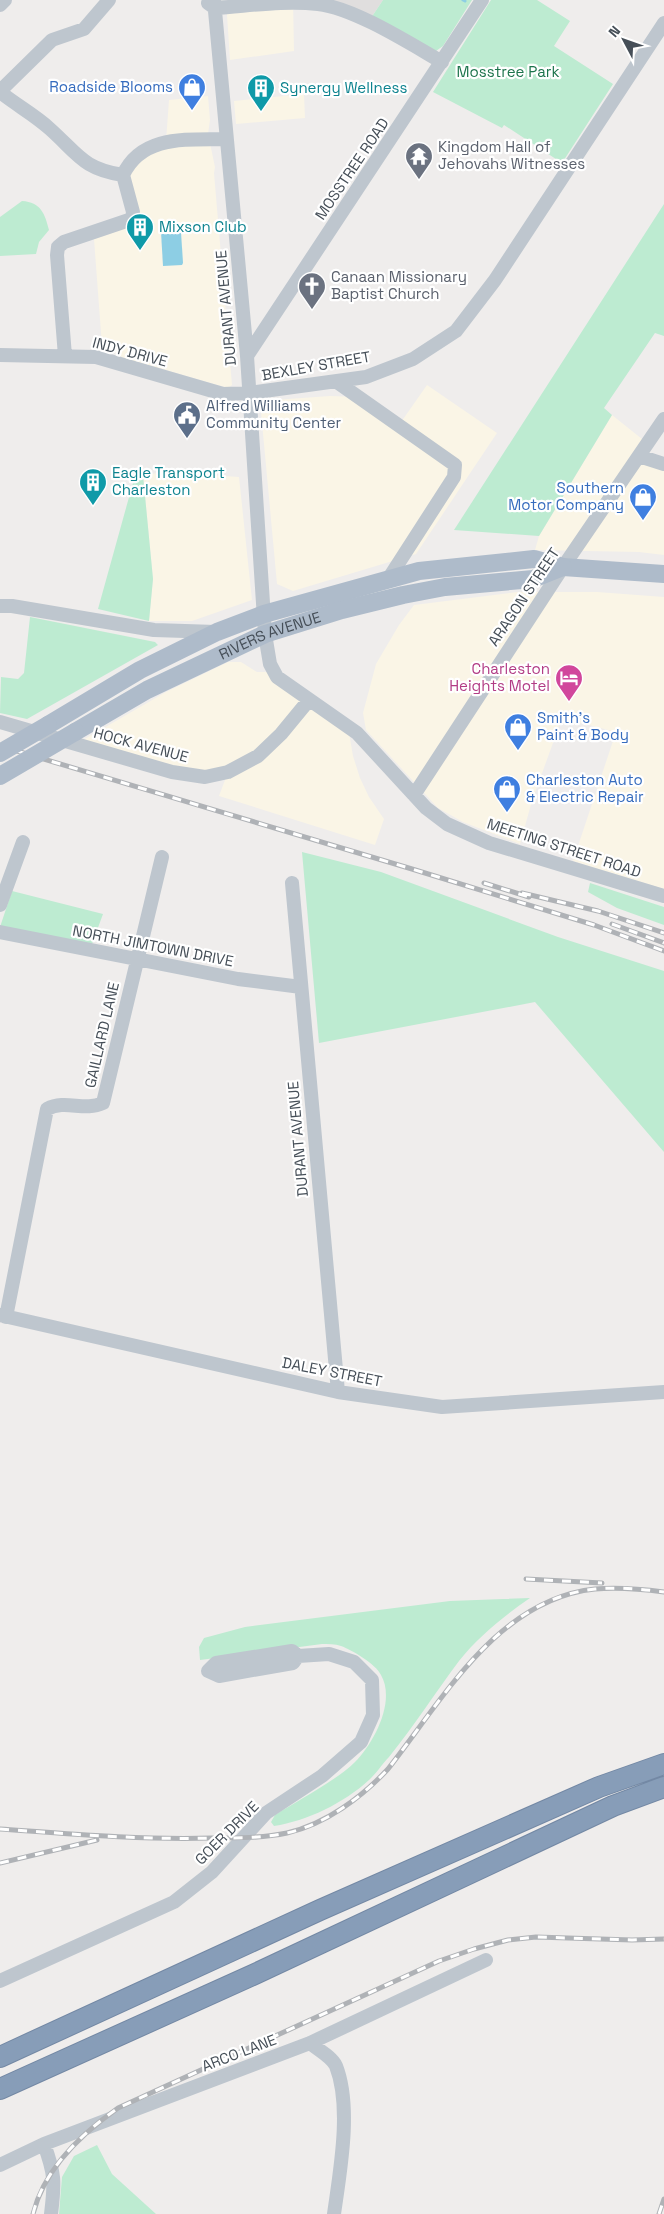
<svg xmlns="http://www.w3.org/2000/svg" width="664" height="2214" font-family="'Space Grotesk',sans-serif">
	<rect width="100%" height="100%" fill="#efedec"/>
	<path fill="#faf5e6" d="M226,0H293L294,51L230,60Z
		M304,94L305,118L236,124L234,101Z
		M208,96L210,120L208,134L215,167L214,173L232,385L228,388L124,358L102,346L94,239L135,225L129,171L166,141L169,100Z
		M427,385L497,433L416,554L293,591L277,584L260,401L330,396L359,397L399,425Z
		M612,415L647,443L639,456L664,464V555L639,552L535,550L539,536Z
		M166,472L239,477L252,600L192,621H149L153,579L143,475Z
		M517,592H597L664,597V889L573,861L616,732L562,718L532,801L520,844L463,822L438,808L366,730L363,713L376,664L399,625L414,605Z
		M228,662H241L257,672H273L348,727L353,756L360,778L369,797L384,819L375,845L219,796L228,772L216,775L76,744L166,692Z"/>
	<path fill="#e0dede" d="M293,0H383L371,18Z"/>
	<path fill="#bdebd1" d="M383,0H472L443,46L436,51L371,18Z
		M491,0H537L570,21L554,46L613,84L562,163L504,125L502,128L433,92Z
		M22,201C41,202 45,214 49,230L39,242L36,254L0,256V217Z
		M664,204V336L655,333L604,408L612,415L539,536L454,530Z
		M136,472L143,475L153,579L149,621L98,609Z
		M30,617L155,642L158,645L27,719L0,713L1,677L18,679L24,673Z
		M302,852L381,872L558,937L664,971V1152L535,1002L319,1043Z
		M590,883L664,907V925L617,908L588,892Z
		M12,891L103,914L92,944L0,927Z
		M530,1598C504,1616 479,1636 459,1661C435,1693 414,1726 389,1757C382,1764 376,1774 369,1780C344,1803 307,1821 274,1826L271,1822L275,1815C297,1801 337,1780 355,1762C374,1743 396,1701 381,1675C376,1664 352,1650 341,1646C335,1644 328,1644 322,1644L200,1660L199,1647L204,1638L245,1627L450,1601Z
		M97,2145L112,2174L156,2214H59L62,2177L74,2156Z"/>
	<path fill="#8dcee4" d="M179,231L181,232L183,263L182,265L163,266L161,232Z"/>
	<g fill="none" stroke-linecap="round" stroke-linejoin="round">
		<path stroke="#8dcee4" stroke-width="3" d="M463,0L465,1"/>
		<g stroke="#7388a4" stroke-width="22">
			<path id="highway" d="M0,2057L320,1910L599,1787L664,1764
				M0,2089L255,1974L613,1806L664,1787"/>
		</g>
		<path stroke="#bec6ce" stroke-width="14" d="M214,0L247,356L265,634L270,664L277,677L357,733L426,808L447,824L489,843L664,896
			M208,3L215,8C248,6 284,0 318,4C354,8 409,43 442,62
			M0,5L5,0
			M0,91L52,40L84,29L109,0
			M0,92C16,105 35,115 50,129C78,154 83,169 123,175
			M0,355L96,357L223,394L249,393L366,377L413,359L456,331L495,280L664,23
			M65,356L57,255L58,247L64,242L132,219L133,212L123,175C142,134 188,140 226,139
			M247,356L482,0
			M337,382L455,465L454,477L387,581
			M639,456L664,464
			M0,606H12L154,630L216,632
			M0,722L172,772L205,777L228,772L258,756L281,734L309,700
			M414,795L563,567L664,419
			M292,883L338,1392
			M0,905L23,842
			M0,932L238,979L301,987
			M0,1315L338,1392L442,1407L664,1392
			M6,1317L47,1109C66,1099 84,1112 103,1103L162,857
			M0,1981L174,1902L212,1872L266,1813L322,1776L361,1742L373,1715L372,1680L354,1662L329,1654L298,1656L292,1651L216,1663L208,1671L219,1676L293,1663L298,1656
			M310,2043C317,2049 332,2057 336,2066C352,2107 340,2171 334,2214
			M44,2144C55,2174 55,2182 51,2214
			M0,2165L44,2144L310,2043L486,1960"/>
		<g stroke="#aebbca" stroke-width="18">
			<path d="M48,725L140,670L217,632L264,614L419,571L534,559L563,567L664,574"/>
			<path id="s1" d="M75,732L147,690L265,634L342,610L403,595L445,587L533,579L563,567"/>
		</g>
		<use href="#highway" stroke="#879db8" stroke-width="20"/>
		<g stroke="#afb2b6" stroke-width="5">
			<path id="rail" d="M0,746L412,869L594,925L664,951
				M484,883L529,897
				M522,893L598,911L664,933
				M612,924L664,943
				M526,1579L602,1583
				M0,1829C71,1834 141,1840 212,1838C236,1838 263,1838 287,1833C326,1824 362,1797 388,1769C443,1699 498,1599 595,1589C619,1587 641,1589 664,1592
				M0,1863L97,1840
				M33,2214C44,2169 81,2134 118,2108L439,1961L474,1949L508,1940L536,1937L632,1940L664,1939
				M659,2214L664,2199"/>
		</g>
		<use href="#rail" stroke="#fff" stroke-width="3" stroke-dasharray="9" stroke-linecap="butt"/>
		<path stroke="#aebbca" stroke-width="18" d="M0,753L48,725
			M0,776L75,732"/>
	</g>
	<defs>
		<g id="shop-pin" transform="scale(1.4375)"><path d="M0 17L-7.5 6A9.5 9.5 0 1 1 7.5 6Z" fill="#3f7fe0" stroke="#fff"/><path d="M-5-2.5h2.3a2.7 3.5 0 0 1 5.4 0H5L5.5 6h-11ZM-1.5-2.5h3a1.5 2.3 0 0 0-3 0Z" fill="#fff"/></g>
		<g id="building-pin" transform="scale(1.4375)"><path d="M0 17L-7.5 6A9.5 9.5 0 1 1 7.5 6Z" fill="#0f9aa8" stroke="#fff"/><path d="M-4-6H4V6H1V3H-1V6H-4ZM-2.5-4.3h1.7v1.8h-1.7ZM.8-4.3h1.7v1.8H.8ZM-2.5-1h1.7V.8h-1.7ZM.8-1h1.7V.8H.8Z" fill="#fff"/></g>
		<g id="temple-pin" transform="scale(1.4375)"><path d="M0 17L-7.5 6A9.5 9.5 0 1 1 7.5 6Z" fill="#6b7280" stroke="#fff"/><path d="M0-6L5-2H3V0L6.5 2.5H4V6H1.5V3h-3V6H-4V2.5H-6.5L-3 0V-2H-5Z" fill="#fff"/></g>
		<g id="church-pin" transform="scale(1.4375)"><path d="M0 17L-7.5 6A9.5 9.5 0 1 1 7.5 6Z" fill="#6b7280" stroke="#fff"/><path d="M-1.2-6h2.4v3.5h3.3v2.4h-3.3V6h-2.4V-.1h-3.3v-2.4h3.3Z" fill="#fff"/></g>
		<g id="civic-pin" transform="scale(1.4375)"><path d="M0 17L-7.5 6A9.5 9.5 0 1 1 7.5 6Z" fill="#5c6f8a" stroke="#fff"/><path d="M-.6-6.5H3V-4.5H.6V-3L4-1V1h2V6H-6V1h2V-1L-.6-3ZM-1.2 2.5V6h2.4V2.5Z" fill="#fff"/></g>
		<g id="hotel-pin" transform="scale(1.4375)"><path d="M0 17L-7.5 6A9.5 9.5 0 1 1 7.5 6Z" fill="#d1479c" stroke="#fff"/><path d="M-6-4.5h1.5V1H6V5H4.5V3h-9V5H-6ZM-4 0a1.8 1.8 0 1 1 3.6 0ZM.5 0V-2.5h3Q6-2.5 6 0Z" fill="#fff"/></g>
	</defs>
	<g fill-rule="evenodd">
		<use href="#shop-pin" x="192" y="87"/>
		<use href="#building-pin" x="261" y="88"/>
		<use href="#temple-pin" x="419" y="156"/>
		<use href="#building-pin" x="140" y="227"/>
		<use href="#church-pin" x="312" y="286"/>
		<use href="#civic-pin" x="187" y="415"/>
		<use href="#building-pin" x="93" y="482"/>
		<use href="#shop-pin" x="643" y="497"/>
		<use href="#hotel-pin" x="569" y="678"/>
		<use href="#shop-pin" x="518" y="727"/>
		<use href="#shop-pin" x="507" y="789"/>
	</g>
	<g text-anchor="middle" stroke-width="4.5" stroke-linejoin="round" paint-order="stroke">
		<g font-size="15" fill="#1d744c" stroke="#fff">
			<text x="508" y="77">Mosstree Park</text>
		</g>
		<g font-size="15" fill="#366cbe" stroke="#fff" text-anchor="end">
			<text x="173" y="92">Roadside Blooms</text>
			<text x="624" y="493">Southern<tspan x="624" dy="17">Motor Company</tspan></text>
			<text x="537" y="723" text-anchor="start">Smith's<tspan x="537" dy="17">Paint &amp; Body</tspan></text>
			<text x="526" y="785" text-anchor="start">Charleston Auto<tspan x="526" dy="17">&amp; Electric Repair</tspan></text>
		</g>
		<g font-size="15" fill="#0d838f" stroke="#fff" text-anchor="start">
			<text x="280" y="93">Synergy Wellness</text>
			<text x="159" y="232">Mixson Club</text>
			<text x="112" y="478">Eagle Transport<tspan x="112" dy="17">Charleston</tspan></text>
		</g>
		<g font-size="15" fill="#5b616d" stroke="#fff" text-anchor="start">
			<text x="438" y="152">Kingdom Hall of<tspan x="438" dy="17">Jehovahs Witnesses</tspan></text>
			<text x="331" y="282">Canaan Missionary<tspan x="331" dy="17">Baptist Church</tspan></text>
		</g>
		<g font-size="15" fill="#464f58" stroke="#fff">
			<text transform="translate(352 169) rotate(-56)" y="5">MOSSTREE ROAD</text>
			<text transform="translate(226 308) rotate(-95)" y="5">DURANT AVENUE</text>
			<text transform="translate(130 352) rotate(15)" y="5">INDY DRIVE</text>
			<text transform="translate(316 366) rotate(-10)" y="5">BEXLEY STREET</text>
			<text transform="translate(524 597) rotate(-56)" y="5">ARAGON STREET</text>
			<text dy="5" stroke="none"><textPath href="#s1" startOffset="218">RIVERS AVENUE</textPath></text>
			<text transform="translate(141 745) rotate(15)" y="5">HOCK AVENUE</text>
			<text transform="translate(564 848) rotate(18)" y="5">MEETING STREET ROAD</text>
			<text transform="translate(153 946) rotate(11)" y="5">NORTH JIMTOWN DRIVE</text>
			<text transform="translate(102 1035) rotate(-77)" y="5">GAILLARD LANE</text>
			<text transform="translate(298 1139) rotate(-95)" y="5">DURANT AVENUE</text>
			<text transform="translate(332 1372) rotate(11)" y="5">DALEY STREET</text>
			<text transform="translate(227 1833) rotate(-45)" y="5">GOER DRIVE</text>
			<text transform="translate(239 2053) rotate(-21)" y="5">ARCO LANE</text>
		</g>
		<g font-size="15" fill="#4e5e75" stroke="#fff" text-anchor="start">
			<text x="206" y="411">Alfred Williams<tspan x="206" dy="17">Community Center</tspan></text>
		</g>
		<g font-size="15" fill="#b23c85" stroke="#fff" text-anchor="end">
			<text x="550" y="674">Charleston<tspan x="550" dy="17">Heights Motel</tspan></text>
		</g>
	</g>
	<g transform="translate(624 40) rotate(311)" stroke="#ffffff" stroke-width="4" paint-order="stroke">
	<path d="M0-4L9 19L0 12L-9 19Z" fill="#464f58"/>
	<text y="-8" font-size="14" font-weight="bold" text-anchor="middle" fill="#464f58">N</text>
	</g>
</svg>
